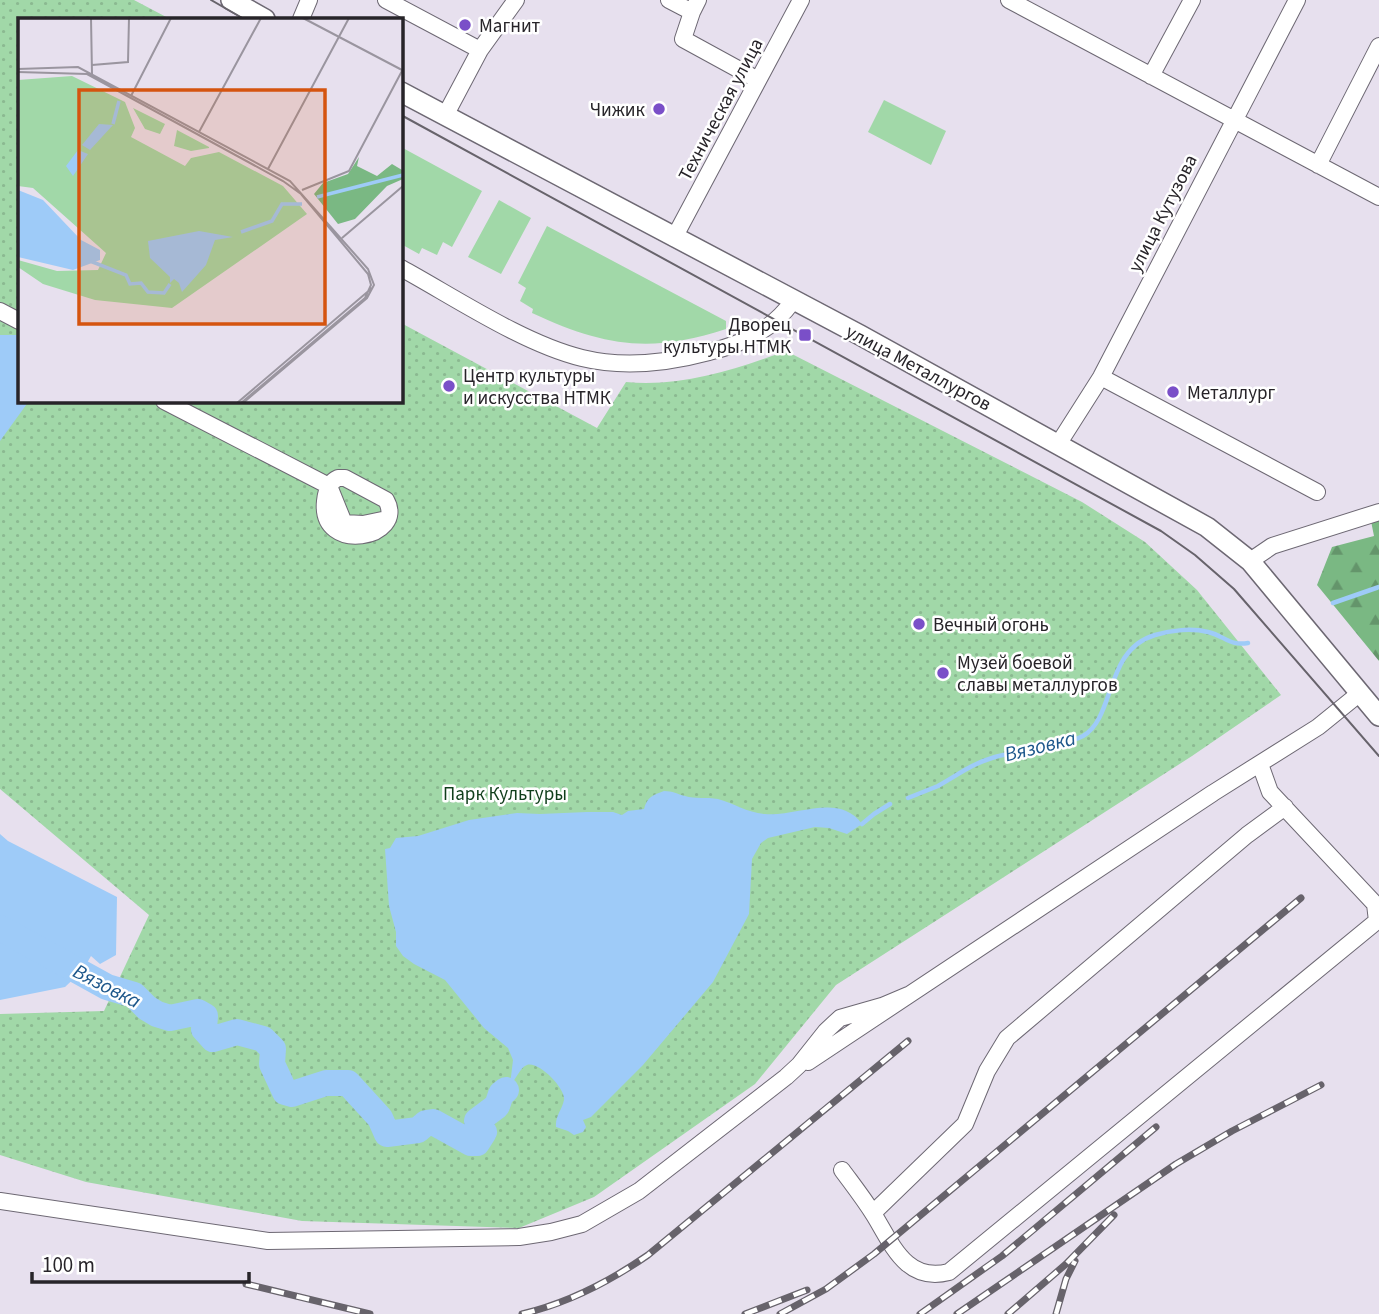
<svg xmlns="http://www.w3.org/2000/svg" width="1379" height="1314" font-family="'Source Sans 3',sans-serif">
	<defs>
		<pattern id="forest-firs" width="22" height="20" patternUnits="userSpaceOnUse" patternTransform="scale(1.75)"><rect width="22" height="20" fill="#7ab883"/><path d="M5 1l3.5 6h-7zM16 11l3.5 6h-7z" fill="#64956b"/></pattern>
		<pattern id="park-dots" width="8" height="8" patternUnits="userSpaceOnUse" patternTransform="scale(1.75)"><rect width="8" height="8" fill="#a1d8a8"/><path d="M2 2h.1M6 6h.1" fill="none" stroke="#8bb991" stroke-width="1.8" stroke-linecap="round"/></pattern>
	</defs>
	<rect width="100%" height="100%" fill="#e7e0ee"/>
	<path fill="#a1d8a8" d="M884,100L946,131L931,165L868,132Z
		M401,147L482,191L452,247L443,242L437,255L422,248L419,254L401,244Z
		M499,200L531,218L501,274L468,257Z
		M547,226L726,321V329C650,354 603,346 532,313L533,309L520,301L526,288L518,283Z"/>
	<path fill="url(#forest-firs)" d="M1379,518V661L1317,585L1332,547L1374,536L1371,521Z"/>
	<path fill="url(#park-dots)" d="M0,0H134L170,19H19V401H401V323L597,428L626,382C683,387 733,370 786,351L1082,502L1145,542L1197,590L1281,695L1192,756L836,985L755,1084L594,1197L519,1228L302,1221L86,1182L0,1155V1014L104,1011L149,915L0,789Z"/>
	<path fill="#9ecbf8" d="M0,335H19V401H29L0,441Z
		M664,791C673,791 677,794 685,796C695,799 707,797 718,799C733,803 748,813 765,814C797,817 839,792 862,824L847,834L829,828L815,827L768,838L761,843L752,859L749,914L713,982L643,1065L591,1117L583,1120L586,1127L583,1132L574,1135L568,1131L556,1127C555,1116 562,1110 564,1100C566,1089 539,1061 527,1065C520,1067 516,1080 510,1085L513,1060L508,1048L484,1028L445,980L414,964L403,956L396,946V932L389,906L385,849L390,848L396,838L418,836L469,820L517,813L540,814L587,812H613L622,815L628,811L644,809C647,797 653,795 664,791Z
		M0,834L8,841L117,897L116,955L100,964L91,956L83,970L65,987L0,1000Z"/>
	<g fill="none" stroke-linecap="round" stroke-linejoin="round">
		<path stroke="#9ecbf8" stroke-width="4.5" d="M1333,603L1379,587
			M908,798C918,794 928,790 938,786C958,775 971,764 995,757C1020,750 1062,747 1083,736C1116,717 1104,650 1155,635C1171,630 1192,628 1208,632C1225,636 1229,646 1248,643
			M862,824L874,814L890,804"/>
		<path stroke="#9ecbf8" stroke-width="26" d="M0,928L107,987L134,995L147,1008L157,1014L170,1018L198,1012L205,1016L204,1029L213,1039L237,1032L263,1039L273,1049L272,1064L285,1092L292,1094L326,1083H348L380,1118L387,1134L418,1130L426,1123L433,1122L471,1143H477L484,1132L477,1121L497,1106L501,1094L506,1090"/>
		<g stroke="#6d6873" stroke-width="18">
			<path id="minor" d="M386,0L480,50
				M669,0L692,12L698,0
				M1009,0L1379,197
				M692,12L683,39L758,80
				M301,19L309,0
				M1151,76L1192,0
				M445,116L480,50L516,0
				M1318,165L1379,46
				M674,238L801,0
				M401,268C454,297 524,344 582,358C623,368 668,363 709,352C743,344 772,330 793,301
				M0,311L19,321
				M1101,377L1317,492
				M164,401L329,486L344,523L363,524L387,519
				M1059,443L1101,377L1297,0
				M338,478H345L386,500C408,538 319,556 325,501C326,491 329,482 338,478Z
				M1250,561L1272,546L1379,512
				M808,1062L1213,793L1318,727L1360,693
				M842,1170C853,1185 864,1199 874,1215C892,1244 906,1283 949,1272L1377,921L1375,904L1270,792L1260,764
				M0,1201L268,1241L519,1237L551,1232L582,1224L639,1191L786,1077L799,1065L826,1031L840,1018L882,1006L908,995
				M873,1213L965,1124L987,1071L1007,1038L1247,835L1285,807"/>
		</g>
		<g stroke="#6d6873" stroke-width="22">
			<path id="major" d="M231,0L265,19
				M401,92L860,335L1207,527L1250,561L1379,716"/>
		</g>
		<use href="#minor" stroke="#fff" stroke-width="16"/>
		<use href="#major" stroke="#fff" stroke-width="19"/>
		<path stroke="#67636b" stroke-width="2" d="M211,0L244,19
			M401,115L1161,531L1195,555L1234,589L1379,756"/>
		<g stroke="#67636b" stroke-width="7">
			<path id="rail" d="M246,1284L370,1314
				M522,1314C568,1303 609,1282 648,1255L908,1041
				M745,1314L807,1290
				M780,1314L826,1289L874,1254L1301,898
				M920,1314L1002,1256L1156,1127
				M957,1314L1176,1164L1232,1131L1321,1085
				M1008,1314L1066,1264L1114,1215
				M1056,1314L1066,1279L1075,1261"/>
		</g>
		<use href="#rail" stroke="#fff" stroke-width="4.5" stroke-dasharray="13" stroke-linecap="butt"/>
	</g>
	<g fill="#7a4fc8" stroke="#fff" stroke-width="2.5">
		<circle cx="465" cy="25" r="7"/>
		<circle cx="659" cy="109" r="7"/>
		<rect x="798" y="328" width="14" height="14" rx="3.5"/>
		<circle cx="449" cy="386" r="7"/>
		<circle cx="1173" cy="392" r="7"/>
		<circle cx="919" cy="624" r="7"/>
		<circle cx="943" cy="673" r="7"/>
	</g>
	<g text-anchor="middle" stroke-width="5" stroke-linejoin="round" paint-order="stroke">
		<g font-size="19" fill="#272429" stroke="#fff" text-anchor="start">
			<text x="479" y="32">Магнит</text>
			<text x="645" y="116" text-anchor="end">Чижик</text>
			<text x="791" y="331" text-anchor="end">Дворец<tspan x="791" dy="22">культуры НТМК</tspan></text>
			<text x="463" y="382">Центр культуры<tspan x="463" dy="22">и искусства НТМК</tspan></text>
			<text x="1187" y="399">Металлург</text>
			<text x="933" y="631">Вечный огонь</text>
			<text x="957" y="669">Музей боевой<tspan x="957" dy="22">славы металлургов</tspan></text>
		</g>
		<g font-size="19" fill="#272429" stroke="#fff">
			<text transform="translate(720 109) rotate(-62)" y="7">Техническая улица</text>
			<text transform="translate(1162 213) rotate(-63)" y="7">улица Кутузова</text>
			<text transform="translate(919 367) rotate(28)" y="7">улица Металлургов</text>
		</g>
		<g font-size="19" fill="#103e1b" stroke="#fff">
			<text x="505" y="800">Парк Культуры</text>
		</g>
		<g font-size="21" font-style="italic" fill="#1d578b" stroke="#fff">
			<text transform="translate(1040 746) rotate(-14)" y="7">Вязовка</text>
			<text transform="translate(107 986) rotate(27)" y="7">Вязовка</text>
		</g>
	</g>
	<g transform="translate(18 18)">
		<rect width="385" height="385" fill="#e7e0ee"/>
		<path d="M115,90L147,106L142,116L127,111ZM159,112L191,129V130L173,133L156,128Z" fill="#a1d8a8"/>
		<path d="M341,139L339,148L359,158L374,146L384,152L385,161L369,168L337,201L320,206L296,176L305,165L330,156Z" fill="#7ab883"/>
		<path d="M54,58L107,84L117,110L113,119L167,148L173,140L201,134L265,168L289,196L154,290L77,282L25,266L0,249V242L39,253L80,252L88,235L15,170L0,168V62Z" fill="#a1d8a8"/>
		<path d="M81,106L95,107L72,132L64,127ZM60,132L70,136L55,158L48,148ZM0,172L25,182L63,222L82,232V242L55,252L0,239ZM181,213L215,219L197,222L188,247L164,274L161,265L156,261L152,265V259L132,240L130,223Z" fill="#9ecbf8"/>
		<path fill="none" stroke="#9ecbf8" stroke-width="3.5" d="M95,106L101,83M299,179L385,157M223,214L254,203L264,186H284M72,243L108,257L112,266L123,265L130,274L146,275L152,266"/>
		<path fill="none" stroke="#9a959f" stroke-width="2" d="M73,0L74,56M285,0L384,52M74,47L110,44L111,0M0,51L60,49L272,163L350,251L356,267L349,280L225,385M0,54L69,56L265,163L283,176L350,256L353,267L347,280L223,385M113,78L153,0M181,114L243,0M250,151L331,0M284,172L331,153L385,51M324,220L385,168M219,385L354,270"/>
		<path fill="#d5540f" fill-opacity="0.15" stroke="#d5540f" stroke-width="3.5" d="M61,72H307V306H61Z"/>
		<rect width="385" height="385" fill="none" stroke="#272429" stroke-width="3.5"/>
	</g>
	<path d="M32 1272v10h217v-10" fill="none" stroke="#272429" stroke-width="3.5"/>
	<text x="42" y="1272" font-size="21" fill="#272429" stroke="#ffffff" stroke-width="5" paint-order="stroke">100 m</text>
</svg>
